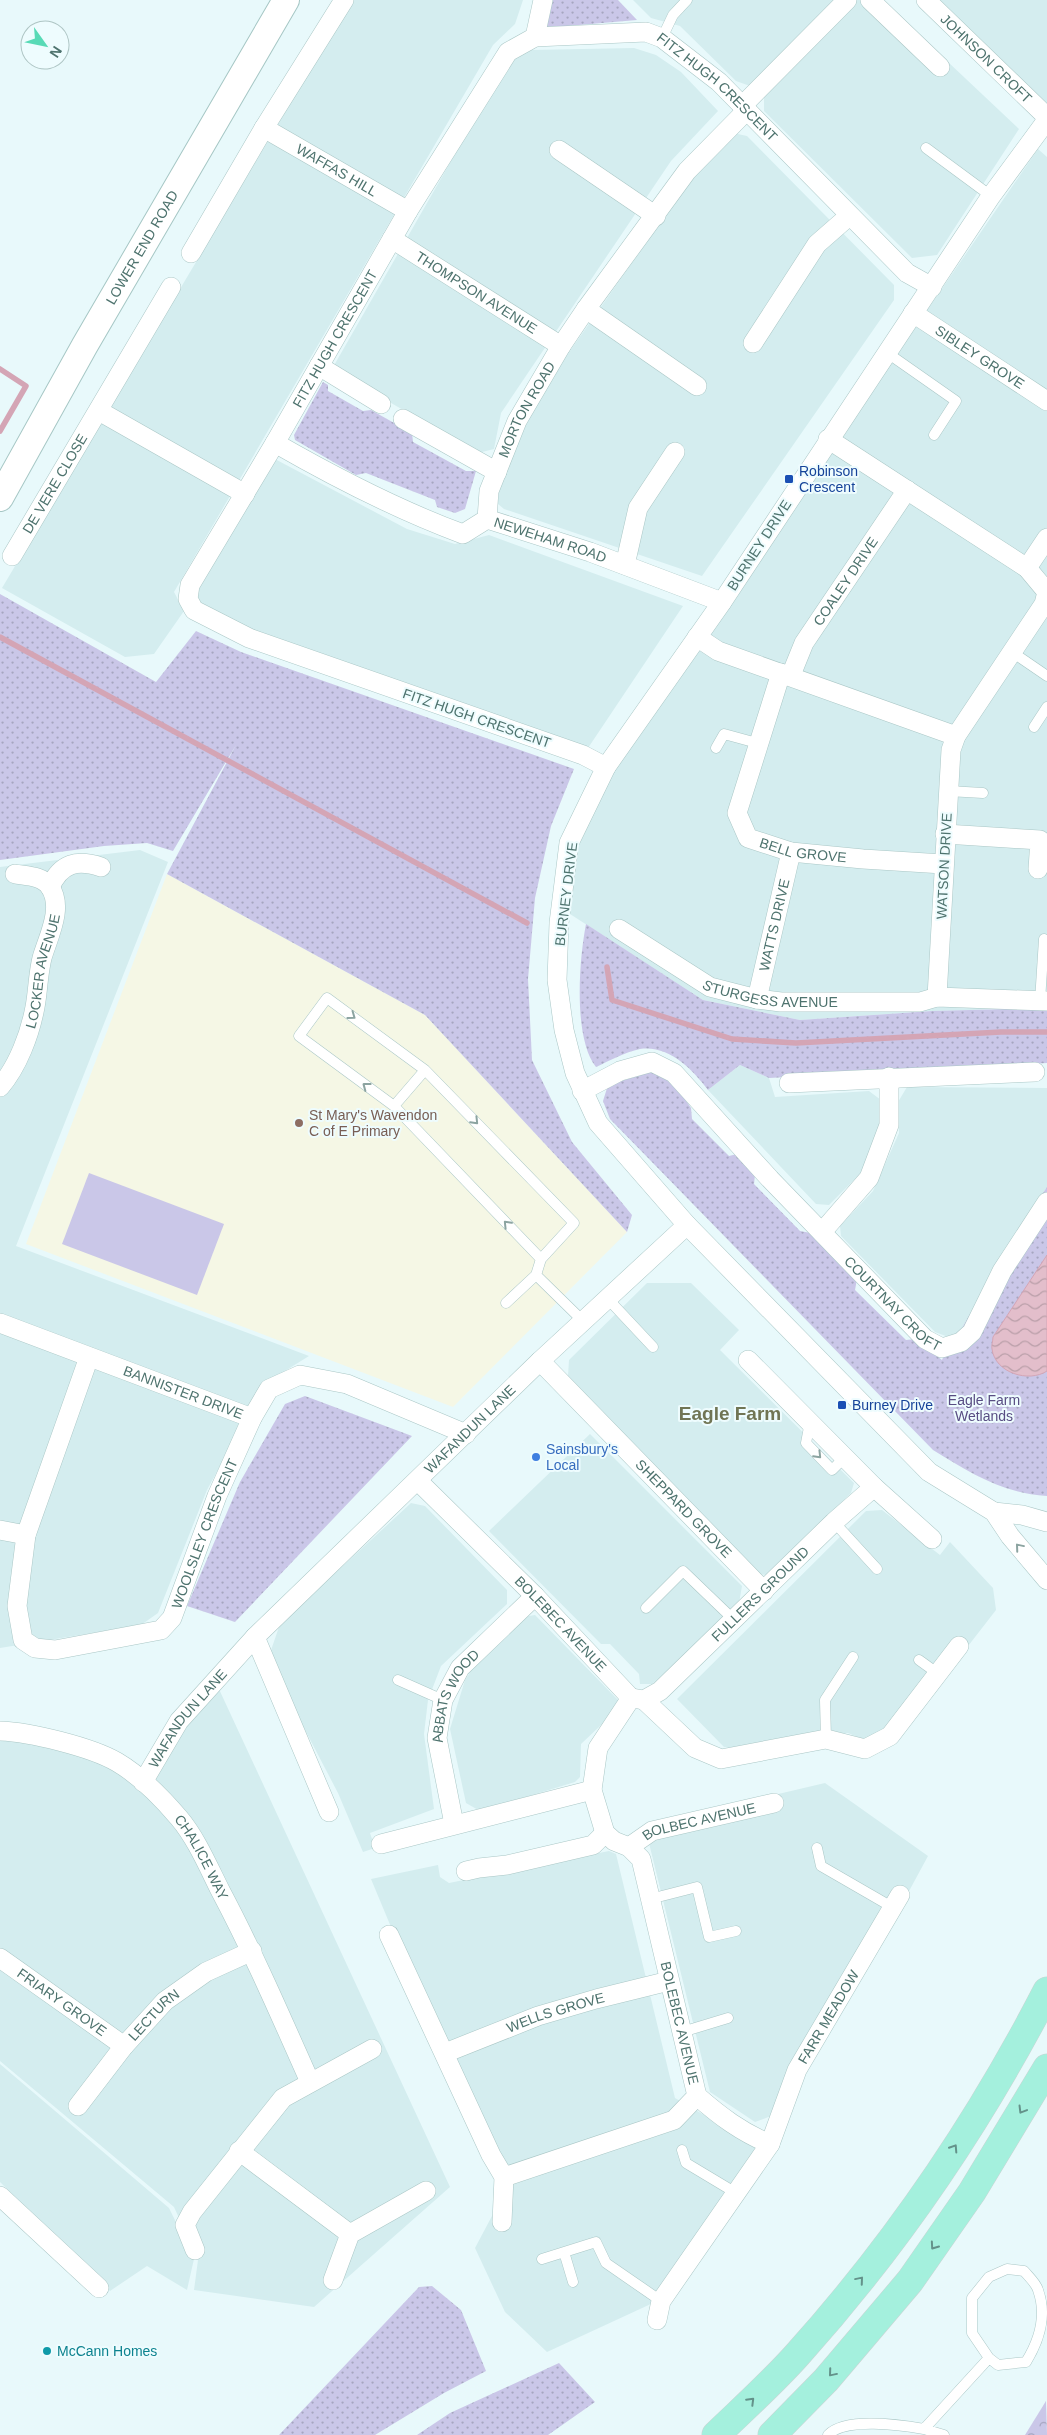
<svg xmlns="http://www.w3.org/2000/svg" width="1047" height="2435" font-family="Helvetica,sans-serif">
	<defs>
		<pattern id="green-dots" width="8" height="8" patternUnits="userSpaceOnUse" patternTransform="scale(1.25)"><rect width="8" height="8" fill="#cac7e8"/><path d="M2 2h.1M6 6h.1" fill="none" stroke="#a6a6c0" stroke-width="1.8" stroke-linecap="round"/></pattern>
		<pattern id="forest-crowns" width="20" height="18" patternUnits="userSpaceOnUse" patternTransform="scale(1.25)"><rect width="20" height="18" fill="#cac7e8"/><path d="M2 6a3 3 0 1 1 6 0M12 15a3 3 0 1 1 6 0" fill="none" stroke="#a6a6c0"/></pattern>
		<pattern id="water-waves" width="16" height="10" patternUnits="userSpaceOnUse" patternTransform="scale(1.25)"><rect width="16" height="10" fill="#e3becb"/><path d="M0 5q4-4 8 0t8 0" fill="none" stroke="#ba9fa9"/></pattern>
	</defs>
	<rect width="100%" height="100%" fill="#e8f9fb"/>
	<path fill="#d4edef" d="M352,0H523L515,24L493,45L174,592L184,611L154,654L125,657L2,588Z
		M633,0H833L750,86L736,81L680,26L651,18Z
		M857,0H861L938,74L948,62L1019,129L937,255L912,258L764,111V97Z
		M934,0H1047V113Z
		M634,48L656,55L681,72L718,111L671,161L501,413L494,449L478,453L332,369L510,58L531,50Z
		M733,133L747,136L894,285V300L702,576L504,509L498,504L499,481L529,409L696,172Z
		M1038,149L1047,157V1008L932,1011L800,1020L703,1000L570,914L578,845L611,770Z
		M273,458L407,529L455,544L489,535L683,606L588,748L257,633L198,606L196,586Z
		M140,850L168,862L16,1246L309,1356L264,1384L207,1490L158,1613L141,1625L0,1648V867Z
		M740,1065L769,1078L775,1097L869,1091L881,1100V1125L863,1171L829,1205L816,1204L708,1090Z
		M907,1087L1047,1088V1187L1013,1238L962,1328L951,1338L935,1332L841,1236L840,1226L873,1191L899,1133L898,1102Z
		M647,1283H691L739,1330L720,1350L854,1483L851,1493L767,1575L757,1574L568,1376L569,1360Z
		M590,1434L742,1586L738,1609L652,1684H640L639,1674L610,1644H601L489,1531Z
		M411,1503L425,1506L507,1590V1604L441,1666L428,1700L424,1734L434,1809L370,1833L375,1848L363,1852L338,1793L268,1659L280,1624Z
		M882,1510L940,1555L950,1542L993,1588L996,1610L965,1650L883,1735L869,1742L848,1733L818,1734L739,1749L724,1747L677,1699L866,1511Z
		M535,1615L618,1700L617,1710L581,1744L580,1777L575,1782L480,1811L466,1803L450,1729L465,1680L476,1663L523,1617Z
		M218,1687L450,2187L314,2307L194,2290L198,2260L174,2207L0,2061V1737L93,1756L145,1790L184,1723Z
		M825,1783L928,1856L908,1893L893,1888L771,2116L755,2122L710,2092L648,1839L777,1812L774,1795Z
		M609,1851L616,1854L675,2098L757,2146L653,2303L547,2352L505,2312L475,2248L510,2182L396,1939L371,1879L438,1865L440,1877L449,1883Z
		M0,2064L169,2208L194,2259L187,2290L147,2266L110,2291L0,2182Z"/>
	<path fill="#f5f7e5" d="M167,874L425,1015L627,1232L453,1407L26,1244Z"/>
	<path fill="url(#green-dots)" d="M552,0H618L637,20L544,28Z
		M323,382L328,385V391L363,411L371,410L412,433L413,442L466,471H476L465,509L455,513L437,507L435,500L366,473L356,475L295,440L294,435Z
		M0,594L156,682L196,631L241,652L574,769L551,826L535,898L528,979L532,1060L572,1142L632,1215L627,1232L425,1015L167,874L236,745L173,851L147,843L104,846L0,860Z
		M586,924L703,1000L800,1020L932,1011L1047,1008V1063L769,1078L740,1065L708,1090C692,1069 669,1045 640,1049C625,1052 609,1061 596,1067C573,1038 579,960 586,924Z
		M654,1071L674,1083L691,1108L692,1119L729,1156L737,1154L755,1175L754,1184L800,1231L816,1234L857,1279L855,1290L906,1340L916,1339L942,1360L951,1338L962,1328L1013,1238L1047,1187V1496C1002,1493 970,1473 933,1450L610,1119L603,1101L608,1085Z
		M305,1396L412,1436L235,1622L187,1606L240,1482L285,1404Z
		M432,2286L461,2310L486,2371L444,2393L375,2435H279L419,2287Z
		M559,2363L595,2402L548,2435H417L450,2413Z"/>
	<path fill="url(#forest-crowns)" d="M1046,2401L1047,2435H1025Z"/>
	<path fill="#cac7e8" d="M89,1173L224,1224L197,1295L62,1244Z"/>
	<path fill="url(#water-waves)" stroke="#d4a5b5" d="M1047,1255V1371C1029,1383 995,1373 992,1349C991,1346 993,1341 993,1337Z"/>
	<g fill="none" stroke-linecap="round" stroke-linejoin="round">
		<path stroke="#d4a5b5" stroke-width="5.5" d="M0,369L26,386L0,431
			M0,637L527,923
			M607,967L612,1000L732,1039L796,1043L1001,1032H1047"/>
		<g stroke="#aac7c6" stroke-width="11">
			<path id="lane" d="M662,38L673,15L687,0
				M926,148L991,196
				M886,352L956,401L934,435
				M1012,652L1047,676
				M1034,727L1047,707
				M716,748L724,734L757,743
				M948,791L983,793
				M1040,1001L1044,939
				M394,1106L425,1070
				M536,1275L584,1322
				M608,1299L653,1347
				M506,1303L536,1275L541,1259L574,1223L425,1070L327,998L299,1036L394,1106L541,1259
				M810,1422L806,1443L832,1470L845,1457
				M834,1522L877,1569
				M646,1608L683,1571L734,1620
				M919,1660L937,1673
				M398,1680L443,1700
				M826,1739L825,1700L853,1657
				M817,1848L821,1866L892,1907
				M650,1899L697,1887L709,1937L736,1931
				M682,2032L728,2018
				M682,2150L686,2163L736,2193
				M564,2252L573,2282
				M542,2259L596,2242L606,2263L661,2301
				M924,2429L944,2435
				M828,2435C845,2417 901,2425 924,2429L989,2358L972,2333V2298L989,2277L1007,2269L1024,2271C1029,2277 1036,2283 1038,2290C1047,2315 1039,2341 1026,2362L998,2365L989,2358"/>
		</g>
		<g stroke="#aac7c6" stroke-width="20">
			<g id="street">
				<path d="M870,0L940,67"/>
				<path id="s1" d="M926,0L1047,117"/>
				<path d="M535,37L543,0"/>
				<path d="M742,106L847,0"/>
				<path d="M1047,120L991,196L722,602L606,767L569,843L559,923L557,980L564,1030L575,1073L598,1123L687,1225L929,1472L994,1512L1010,1536L1047,1580"/>
				<path id="s2" d="M264,128L408,211"/>
				<path d="M559,150L656,216"/>
				<path id="s3" d="M392,239L561,346"/>
				<path d="M191,253L264,128L344,0"/>
				<path d="M586,309L697,386"/>
				<path id="s4" d="M913,313L1047,401"/>
				<path d="M753,343L817,244L849,216"/>
				<path d="M319,366L381,404"/>
				<path d="M99,411L245,494"/>
				<path d="M403,419L497,472"/>
				<path d="M828,439L1027,568L1047,592L1044,604L956,736L951,750L937,997"/>
				<path id="s5" d="M275,443C336,478 398,510 463,534L487,519L590,552L722,602"/>
				<path id="s6" d="M487,519L489,491L517,421L561,346L586,309L687,171L747,110"/>
				<path id="s7" d="M12,556L171,287"/>
				<path d="M625,565L638,508L675,452"/>
				<path d="M1027,568L1047,538"/>
				<path d="M697,637L718,651L956,736"/>
				<path id="s8" d="M781,673L737,813L748,838L791,852L863,859L943,864"/>
				<path id="s9" d="M791,675L804,643L907,490"/>
				<path id="s10" d="M606,767L583,755L249,638L194,610L188,599L190,585L275,443L408,211L508,52L535,37L646,32L662,38L719,82L907,273L932,287"/>
				<path d="M945,834L1040,840L1038,869"/>
				<path d="M50,887C61,863 77,859 101,867"/>
				<path id="s11" d="M619,929L710,987L757,999L781,1002H920L937,997L1047,1001"/>
				<path id="s12" d="M757,999L791,852"/>
				<path d="M789,1083L1035,1072"/>
				<path id="s13" d="M0,1087C18,1066 30,1034 35,1007C38,991 38,974 42,958C48,937 64,908 50,887C43,876 27,876 15,874"/>
				<path id="s14" d="M582,1091L620,1071L652,1062L674,1073L770,1179L925,1339L942,1348L961,1342L972,1332L1002,1271L1047,1202"/>
				<path d="M822,1232L869,1178L889,1125V1077"/>
				<path id="s15" d="M0,1323L252,1418"/>
				<path id="s16" d="M89,1357L26,1535L17,1606L23,1640L35,1648L55,1650L161,1630L172,1618L217,1496L252,1418L269,1389L300,1375L347,1384L466,1434"/>
				<path d="M748,1360L874,1487L932,1539"/>
				<path id="s17" d="M540,1361L764,1591"/>
				<path id="s18" d="M418,1481L535,1596L631,1698L598,1748L592,1790L605,1833L614,1841L629,1847L641,1859L697,2096L674,2120L504,2177"/>
				<path d="M994,1512L1022,1515L1047,1522"/>
				<path d="M0,1530L26,1535"/>
				<path id="s19" d="M632,1698L644,1700L660,1691L834,1522L874,1487"/>
				<path d="M644,1700L695,1748L721,1759L826,1739L865,1749L890,1736L959,1646"/>
				<path id="s20" d="M0,1731C30,1732 91,1747 117,1762C139,1775 162,1798 179,1818C196,1838 208,1866 220,1890C253,1952 281,2017 310,2082"/>
				<path id="s21" d="M143,1782L179,1721L255,1637"/>
				<path id="s22" d="M329,1812L255,1637L540,1361L687,1225"/>
				<path id="s23" d="M454,1824L437,1738L443,1700L460,1668L535,1596"/>
				<path d="M381,1844L592,1790"/>
				<path id="s24" d="M629,1847L652,1831L774,1803"/>
				<path d="M466,1871L479,1868L507,1865L593,1845L605,1833"/>
				<path d="M389,1935L491,2155L504,2177L502,2222"/>
				<path id="s25" d="M0,1958L124,2046"/>
				<path id="s26" d="M445,2053L538,2016L596,1999L669,1981"/>
				<path d="M697,2096C720,2116 741,2132 770,2144"/>
				<path id="s27" d="M78,2106L124,2046L165,2001L206,1972L252,1951"/>
				<path d="M239,2151L350,2234"/>
				<path d="M0,2196L99,2288"/>
				<path d="M195,2250L185,2225L192,2212L283,2098L372,2049"/>
				<path d="M333,2280L350,2234L426,2191"/>
				<path id="s28" d="M657,2320L661,2301L770,2144L797,2070L900,1895"/>
			</g>
		</g>
		<g stroke="#a6c7c5" stroke-width="28">
			<g id="secondary">
				<path id="s29" d="M0,498L85,345L286,0"/>
			</g>
		</g>
		<g stroke="#cad5d4" stroke-width="29">
			<path id="highway" d="M716,2435C743,2409 772,2383 797,2355C895,2246 980,2121 1047,1991
				M772,2435L826,2380L910,2281L972,2192L1047,2068"/>
		</g>
		<use href="#lane" stroke="#fff" stroke-width="10"/>
		<use href="#street" stroke="#fff" stroke-width="19"/>
		<use href="#secondary" stroke="#fff" stroke-width="26"/>
		<use href="#highway" stroke="#a4f0dd" stroke-width="28"/>
	</g>
	<defs><path id="oneway-chevron" d="M-2-3.5L2.5 0L-2 3.5" fill="none" stroke-width="1.6" stroke-linecap="round" stroke-linejoin="round" transform="scale(1.25)"/></defs>
	<g stroke="#8ca4a1">
		<use href="#oneway-chevron" transform="translate(352 1016) rotate(36)"/>
		<use href="#oneway-chevron" transform="translate(366 1086) rotate(-143)"/>
		<use href="#oneway-chevron" transform="translate(475 1121) rotate(46)"/>
		<use href="#oneway-chevron" transform="translate(507 1224) rotate(-134)"/>
		<use href="#oneway-chevron" transform="translate(818 1455) rotate(46)"/>
		<use href="#oneway-chevron" transform="translate(1019 1547) rotate(-130)"/>
	</g>
	<g stroke="#64928a">
		<use href="#oneway-chevron" transform="translate(1022 2110) rotate(121)"/>
		<use href="#oneway-chevron" transform="translate(954 2148) rotate(-57)"/>
		<use href="#oneway-chevron" transform="translate(934 2246) rotate(125)"/>
		<use href="#oneway-chevron" transform="translate(860 2280) rotate(-50)"/>
		<use href="#oneway-chevron" transform="translate(832 2373) rotate(130)"/>
		<use href="#oneway-chevron" transform="translate(751 2401) rotate(-45)"/>
	</g>
	<g fill="#1a4fb4" stroke="#eefcfe" stroke-width="2">
		<rect x="784" y="474" width="10" height="10" rx="2.5"/>
		<rect x="837" y="1400" width="10" height="10" rx="2.5"/>
	</g>
	<circle fill="#8d6e63" stroke="#eefcfe" stroke-width="2" cx="299" cy="1123" r="5"/>
	<circle fill="#3f7fe0" stroke="#eefcfe" stroke-width="2" cx="536" cy="1457" r="5"/>
	<circle fill="#0f9aa8" stroke="#eefcfe" stroke-width="2" cx="47" cy="2351" r="5"/>
	<g text-anchor="middle" stroke-width="4" stroke-linejoin="round" paint-order="stroke">
		<g font-size="14" fill="#4e736e" stroke="#eefcfe">
			<text dy="5" stroke="none"><textPath href="#s1" startOffset="84">JOHNSON CROFT</textPath></text>
			<text dy="5" stroke="none"><textPath href="#s10" startOffset="1322">FITZ HUGH CRESCENT</textPath></text>
			<text dy="5" stroke="none"><textPath href="#s2" startOffset="84">WAFFAS HILL</textPath></text>
			<text dy="5" stroke="none"><textPath href="#s29" startOffset="288">LOWER END ROAD</textPath></text>
			<text dy="5" stroke="none"><textPath href="#s3" startOffset="100">THOMPSON AVENUE</textPath></text>
			<text dy="5" stroke="none"><textPath href="#s10" startOffset="754">FITZ HUGH CRESCENT</textPath></text>
			<text dy="5" stroke="none"><textPath href="#s4" startOffset="80">SIBLEY GROVE</textPath></text>
			<text dy="5" stroke="none"><textPath href="#s6" startOffset="118">MORTON ROAD</textPath></text>
			<text dy="5" stroke="none"><textPath href="#s7" startOffset="84">DE VERE CLOSE</textPath></text>
			<text dy="5" stroke="none"><textPath href="#s5" startOffset="304">NEWEHAM ROAD</textPath></text>
			<text transform="translate(759 545) rotate(-57)" y="5">BURNEY DRIVE</text>
			<text dy="5" stroke="none"><textPath href="#s9" startOffset="109">COALEY DRIVE</textPath></text>
			<text transform="translate(477 718) rotate(19)" y="5">FITZ HUGH CRESCENT</text>
			<text dy="5" stroke="none"><textPath href="#s8" startOffset="231">BELL GROVE</textPath></text>
			<text transform="translate(944 866) rotate(-87)" y="5">WATSON DRIVE</text>
			<text transform="translate(566 894) rotate(-83)" y="5">BURNEY DRIVE</text>
			<text dy="5" stroke="none"><textPath href="#s12" startOffset="76">WATTS DRIVE</textPath></text>
			<text dy="5" stroke="none"><textPath href="#s13" startOffset="125">LOCKER AVENUE</textPath></text>
			<text dy="5" stroke="none"><textPath href="#s11" startOffset="169">STURGESS AVENUE</textPath></text>
			<text dy="5" stroke="none"><textPath href="#s14" startOffset="419">COURTNAY CROFT</textPath></text>
			<text dy="5" stroke="none"><textPath href="#s15" startOffset="196">BANNISTER DRIVE</textPath></text>
			<text dy="5" stroke="none"><textPath href="#s22" startOffset="489">WAFANDUN LANE</textPath></text>
			<text dy="5" stroke="none"><textPath href="#s17" startOffset="206">SHEPPARD GROVE</textPath></text>
			<text dy="5" stroke="none"><textPath href="#s16" startOffset="544">WOOLSLEY CRESCENT</textPath></text>
			<text dy="5" stroke="none"><textPath href="#s19" startOffset="170">FULLERS GROUND</textPath></text>
			<text dy="5" stroke="none"><textPath href="#s18" startOffset="202">BOLEBEC AVENUE</textPath></text>
			<text dy="5" stroke="none"><textPath href="#s23" startOffset="134">ABBATS WOOD</textPath></text>
			<text dy="5" stroke="none"><textPath href="#s21" startOffset="78">WAFANDUN LANE</textPath></text>
			<text dy="5" stroke="none"><textPath href="#s24" startOffset="76">BOLBEC AVENUE</textPath></text>
			<text dy="5" stroke="none"><textPath href="#s20" startOffset="251">CHALICE WAY</textPath></text>
			<text dy="5" stroke="none"><textPath href="#s25" startOffset="76">FRIARY GROVE</textPath></text>
			<text dy="5" stroke="none"><textPath href="#s26" startOffset="118">WELLS GROVE</textPath></text>
			<text dy="5" stroke="none"><textPath href="#s27" startOffset="119">LECTURN</textPath></text>
			<text dy="5" stroke="none"><textPath href="#s28" startOffset="351">FARR MEADOW</textPath></text>
			<text dy="5" stroke="none"><textPath href="#s18" startOffset="665">BOLEBEC AVENUE</textPath></text>
		</g>
		<g font-size="14" fill="#164399" stroke="#eefcfe" text-anchor="start">
			<text x="799" y="476">Robinson<tspan x="799" dy="16">Crescent</tspan></text>
			<text x="852" y="1410">Burney Drive</text>
		</g>
		<g font-size="14" fill="#785e54" stroke="#eefcfe" text-anchor="start">
			<text x="309" y="1120">St Mary's Wavendon<tspan x="309" dy="16">C of E Primary</tspan></text>
		</g>
		<g font-size="14" fill="#584d83" stroke="#eefcfe">
			<text x="984" y="1405">Eagle Farm<tspan x="984" dy="16">Wetlands</tspan></text>
		</g>
		<g font-size="14" fill="#366cbe" stroke="#eefcfe" text-anchor="start">
			<text x="546" y="1454">Sainsbury's<tspan x="546" dy="16">Local</tspan></text>
		</g>
		<g font-size="14" fill="#0d838f" stroke="#eefcfe" text-anchor="start">
			<text x="57" y="2356">McCann Homes</text>
		</g>
		<g font-size="19" font-weight="bold" fill="#707554" stroke="#eefcfe">
			<text x="730" y="1420">Eagle Farm</text>
		</g>
	</g>
	<g transform="translate(45 45) rotate(123)"><circle r="24" fill="#eefcfe" stroke="#aec5c4"/>
	<path d="M0-4L9 19L0 12L-9 19Z" fill="#58dab6"/>
	<text y="-8" font-size="14" font-weight="bold" text-anchor="middle" fill="#4e736e">N</text>
	</g>
</svg>
